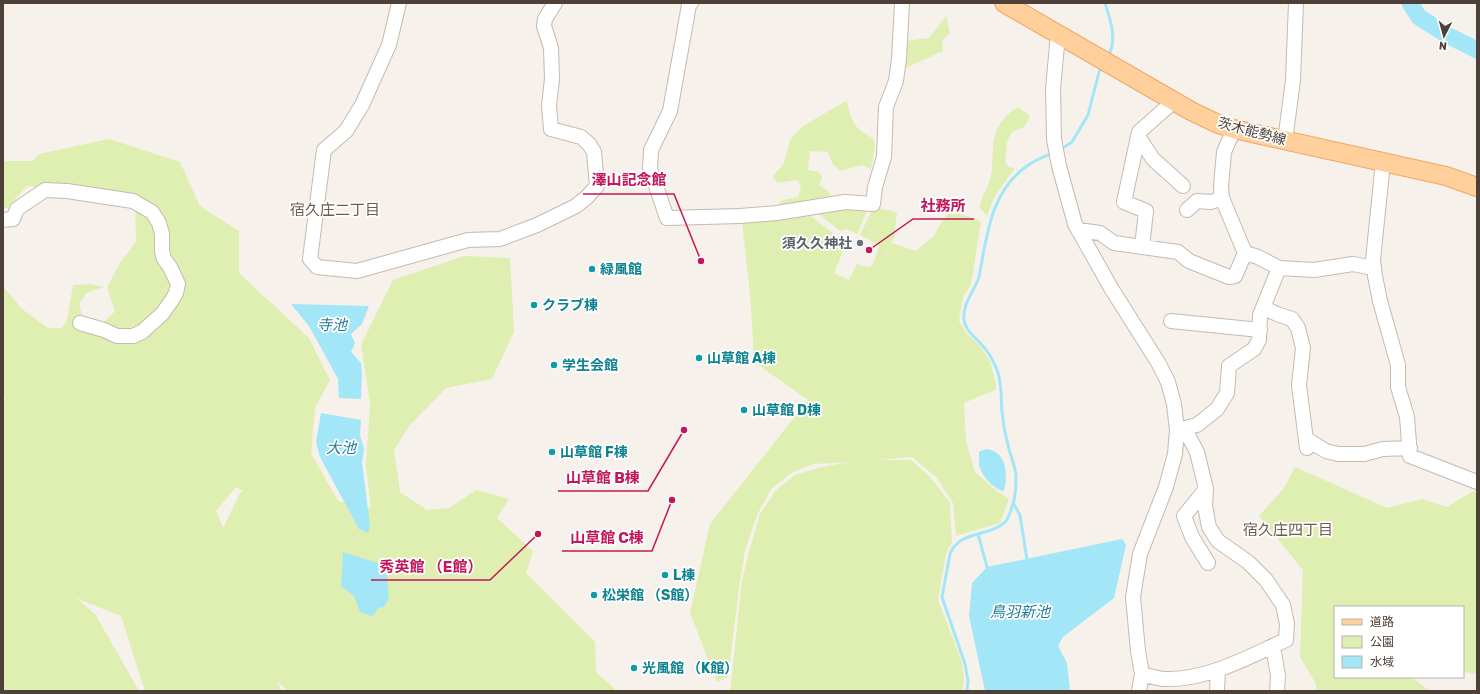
<svg xmlns="http://www.w3.org/2000/svg" width="1480" height="694" font-family="Rubik,'Noto Sans JP',sans-serif">
	<rect width="100%" height="100%" fill="#f7f1eb"/>
	<path fill="#dfeeb1" fill-rule="evenodd" d="M946,16L950,33L942,41L943,51L903,69L904,41L929,38Z
		M846,101C853,121 852,128 873,138L875,147L871,169L862,165L840,171L832,163L828,152L810,151L808,170L819,172L822,178L819,185L830,193L833,200L778,208L780,201L798,197L801,186L798,180L777,183L773,176L783,165L787,152L790,140L803,126Z
		M1018,107L1030,116L1024,127L1012,132L1007,142L1005,162L1008,167L1015,168C1004,183 992,198 987,216L980,208C980,197 988,189 990,179C996,157 987,138 1004,119C1008,114 1012,110 1018,107Z
		M109,139L180,162L200,206L239,231V273L309,338L330,380L315,408L311,453L338,501L371,508L366,466L370,403L361,345L393,280L464,256L510,258L514,332L492,379L446,388L410,425L394,450L400,492L427,510L449,508L476,490L509,499L497,518L533,551L526,573L595,642L596,672L617,691H288L278,682L281,691H145L121,616L76,598L95,614L139,691H3V404L5,399L3,392V286L22,309L48,328H62L67,320L73,285L90,284L104,287L86,293L79,304L83,319L102,324L115,311L107,287L120,263L136,242L135,200L27,186L7,208H3V161H33L39,154ZM236,487L243,491L240,493L223,528L216,511Z
		M846,206L867,211L857,234L846,229L840,231C832,223 822,219 817,210Z
		M873,208L893,211L897,213L894,238L878,267L892,243L916,251L934,236L941,222L948,214C961,213 970,216 981,222L971,285L963,297L959,321L967,334L979,345L990,361L997,389L964,403L966,441L975,472L994,489L1009,499L1000,523L956,536L953,503L936,477L912,457L878,460H911L932,479L950,503L952,542L946,553L938,600L962,662L964,680L963,691H730L742,581L749,552L760,514L776,490L795,475L821,467L850,462L814,464L793,472L772,488L758,513L745,550L740,581L728,677L717,682L690,613L710,524L808,400L754,362L751,305L742,221L807,211C813,221 828,227 837,237L836,247L844,249L834,273L849,280L857,264L868,267L872,266L879,247L877,244L860,235Z
		M1295,467L1387,508L1422,499L1447,507L1473,491L1477,492V674L1463,672V607H1335V677H1415L1414,679L1430,691H1316V684L1300,657L1303,570L1259,516L1284,488Z"/>
	<path fill="#a3e6f8" d="M291,304L369,306L362,324L351,334L355,343L351,352L361,363L362,373L361,399L339,398L338,379L309,326Z
		M321,413L361,420L360,435L364,449L362,462L370,526L368,533L359,529L320,457L316,442Z
		M986,449C1007,451 1008,474 1004,491C994,490 981,475 979,465C979,461 979,456 979,452Z
		M1122,539L1126,545L1114,598L1063,637L1058,646L1067,663L1070,691H985L969,616L972,583L987,567Z
		M343,552L381,564L386,568L389,598L384,607L378,608L373,616L368,615L360,612L354,596L341,586Z"/>
	<g fill="none" stroke-linecap="round" stroke-linejoin="round">
		<path stroke="#a3e6f8" stroke-width="3" d="M1105,3C1110,19 1118,40 1108,56
			M1061,149L1072,142L1088,115L1099,72L1103,66
			M1013,503L1020,515L1027,560
			M978,534L987,567
			M967,691L968,681L965,664L942,597L950,554C960,529 990,538 1006,521C1009,518 1011,509 1013,504C1015,497 1016,485 1016,477C1016,467 1010,455 1008,445C1005,434 1003,423 1002,412C1001,399 1002,382 997,370C993,360 988,351 981,344C974,336 966,331 964,320C962,304 974,292 979,277C987,236 990,192 1027,166C1035,160 1044,157 1052,153"/>
		<path stroke="#a3e6f8" stroke-width="17" d="M1410,3L1419,17L1449,36L1477,50"/>
		<g stroke="#c7b9af" stroke-width="16">
			<path id="minor" d="M399,3L389,45L362,105L346,131L324,150L310,259L317,267L357,271L468,240L500,239L537,225L576,206L587,197L597,186L594,152L589,144L581,137L551,129L549,106L552,79L551,48L544,26L545,19L555,3
				M691,3L689,5L670,111L651,150L650,169L667,218L740,216L777,213L845,202L873,204L875,187L884,157L886,107L896,81L899,59L902,3
				M1058,34L1053,89L1054,139L1059,166L1075,224L1111,288L1159,364L1168,382L1174,404L1177,430L1175,454L1166,487L1140,554L1133,597L1138,651L1142,674L1139,691
				M1234,129L1224,152L1221,186L1222,198L1245,253L1258,257L1279,268L1314,270L1353,264L1374,268
				M1138,136L1153,159L1183,186
				M1285,141L1293,80L1296,3
				M1383,162L1373,260L1375,276L1380,301L1398,365V387L1407,417L1410,456L1477,482
				M1187,210L1197,201L1211,202L1222,198
				M3,220L13,219L17,209L45,190L67,191L133,201L152,212L159,223L162,234V251L164,259L170,267L178,284L176,293L172,300L162,314L142,332L133,336H117L104,330L80,323
				M1078,230L1100,233L1114,243L1178,252L1189,261L1229,277L1235,276L1245,253
				M1142,247L1146,211L1124,202L1139,132L1174,101
				M1264,308L1277,314L1292,319L1298,328L1303,348L1299,385L1307,448
				M1171,321L1260,330
				M1177,430L1197,425L1217,409L1227,393L1229,366L1254,349L1259,340L1260,315L1279,268
				M1306,439L1326,451L1338,454H1364L1383,449L1410,448
				M1206,489L1184,516L1192,537L1208,563
				M1273,646L1278,676L1277,691
				M1142,674C1149,676 1157,678 1163,679C1206,681 1248,657 1286,640L1287,624L1283,605L1266,580L1248,562L1218,541L1209,527L1205,506L1206,489L1197,452L1189,437L1177,430
				M1217,691L1218,670"/>
		</g>
		<g stroke="#efa860" stroke-width="20">
			<path id="major" d="M1004,3L1191,111L1218,124L1234,129L1446,176L1477,187"/>
		</g>
		<use href="#minor" stroke="#fff" stroke-width="14"/>
		<use href="#major" stroke="#ffcf9c" stroke-width="18"/>
	</g>
	<circle fill="#6b7280" stroke="#fff" stroke-width="1.5" cx="860" cy="243" r="4"/>
	<g fill="#0f9aa8" stroke="#fff" stroke-width="1.5">
		<circle cx="592" cy="269" r="4"/>
		<circle cx="534" cy="305" r="4"/>
		<circle cx="699" cy="358" r="4"/>
		<circle cx="554" cy="365" r="4"/>
		<circle cx="744" cy="410" r="4"/>
		<circle cx="552" cy="452" r="4"/>
		<circle cx="665" cy="575" r="4"/>
		<circle cx="594" cy="595" r="4"/>
		<circle cx="634" cy="668" r="4"/>
	</g>
	<g text-anchor="middle" stroke-width="3.5" stroke-linejoin="round" paint-order="stroke">
		<g font-size="14" fill="#4c4038" stroke="#fff">
			<text transform="translate(1252 131) rotate(15)" y="5">茨木能勢線</text>
		</g>
		<g font-size="14" font-weight="bold" fill="#5b616d" stroke="#fff" text-anchor="end">
			<text x="852" y="248">須久久神社</text>
		</g>
		<g font-size="14" font-weight="bold" fill="#0d838f" stroke="#fff" text-anchor="start">
			<text x="600" y="274">緑風館</text>
			<text x="542" y="310">クラブ棟</text>
			<text x="707" y="363">山草館 A棟</text>
			<text x="562" y="370">学生会館</text>
			<text x="752" y="415">山草館 D棟</text>
			<text x="560" y="457">山草館 F棟</text>
			<text x="673" y="580">L棟</text>
			<text x="602" y="600">松栄館 （S館）</text>
			<text x="642" y="673">光風館 （K館）</text>
		</g>
		<g font-size="15" fill="#705b4e" stroke="#fff">
			<text x="335" y="215">宿久庄二丁目</text>
			<text x="1288" y="535">宿久庄四丁目</text>
		</g>
		<g font-size="15" font-style="italic" fill="#1f7d97" stroke="#fff">
			<text x="332" y="330">寺池</text>
			<text x="341" y="453">大池</text>
			<text x="1020" y="617">鳥羽新池</text>
		</g>
	</g>
	<path fill="none" stroke="#c2185b" stroke-width="1.5" d="M701 261L674 194H583M869 250L913 219H974M684 430L648 491H558M672 500L652 551H562M538 534L490 580H371"/>
	<g fill="#c2185b" stroke="#fff" stroke-width="1.5">
		<circle cx="701" cy="261" r="4"/>
		<circle cx="869" cy="250" r="4"/>
		<circle cx="684" cy="430" r="4"/>
		<circle cx="672" cy="500" r="4"/>
		<circle cx="538" cy="534" r="4"/>
	</g>
	<g font-size="15" text-anchor="middle" font-weight="bold" fill="#c2185b" stroke="#fff" stroke-width="3.5" stroke-linejoin="round" paint-order="stroke">
		<text x="629" y="185">澤山記念館</text>
		<text x="943" y="211">社務所</text>
		<text x="603" y="483">山草館 B棟</text>
		<text x="607" y="543">山草館 C棟</text>
		<text x="431" y="572">秀英館 （E館）</text>
	</g>
	<rect width="1480" height="694" fill="none" stroke="#4c4038" stroke-width="8"/>
	<rect x="1334" y="606" width="130" height="72" fill="#ffffff" stroke="#b7b3af"/>
	<rect x="1342" y="619" width="20" height="6" fill="#ffcf9c" stroke="#b7b3af"/>
	<text x="1370" y="626" font-size="12" fill="#4c4038">道路</text>
	<rect x="1342" y="636" width="20" height="12" fill="#dfeeb1" stroke="#b7b3af"/>
	<text x="1370" y="646" font-size="12" fill="#4c4038">公園</text>
	<rect x="1342" y="656" width="20" height="12" fill="#a3e6f8" stroke="#b7b3af"/>
	<text x="1370" y="666" font-size="12" fill="#4c4038">水域</text>
	<g transform="translate(1444 36) rotate(186)" stroke="#ffffff" stroke-width="3" paint-order="stroke">
	<path d="M0-3L7 15L0 10L-7 15Z" fill="#4c4038"/>
	<text y="-6" font-size="11" font-weight="bold" text-anchor="middle" fill="#4c4038">N</text>
	</g>
</svg>
